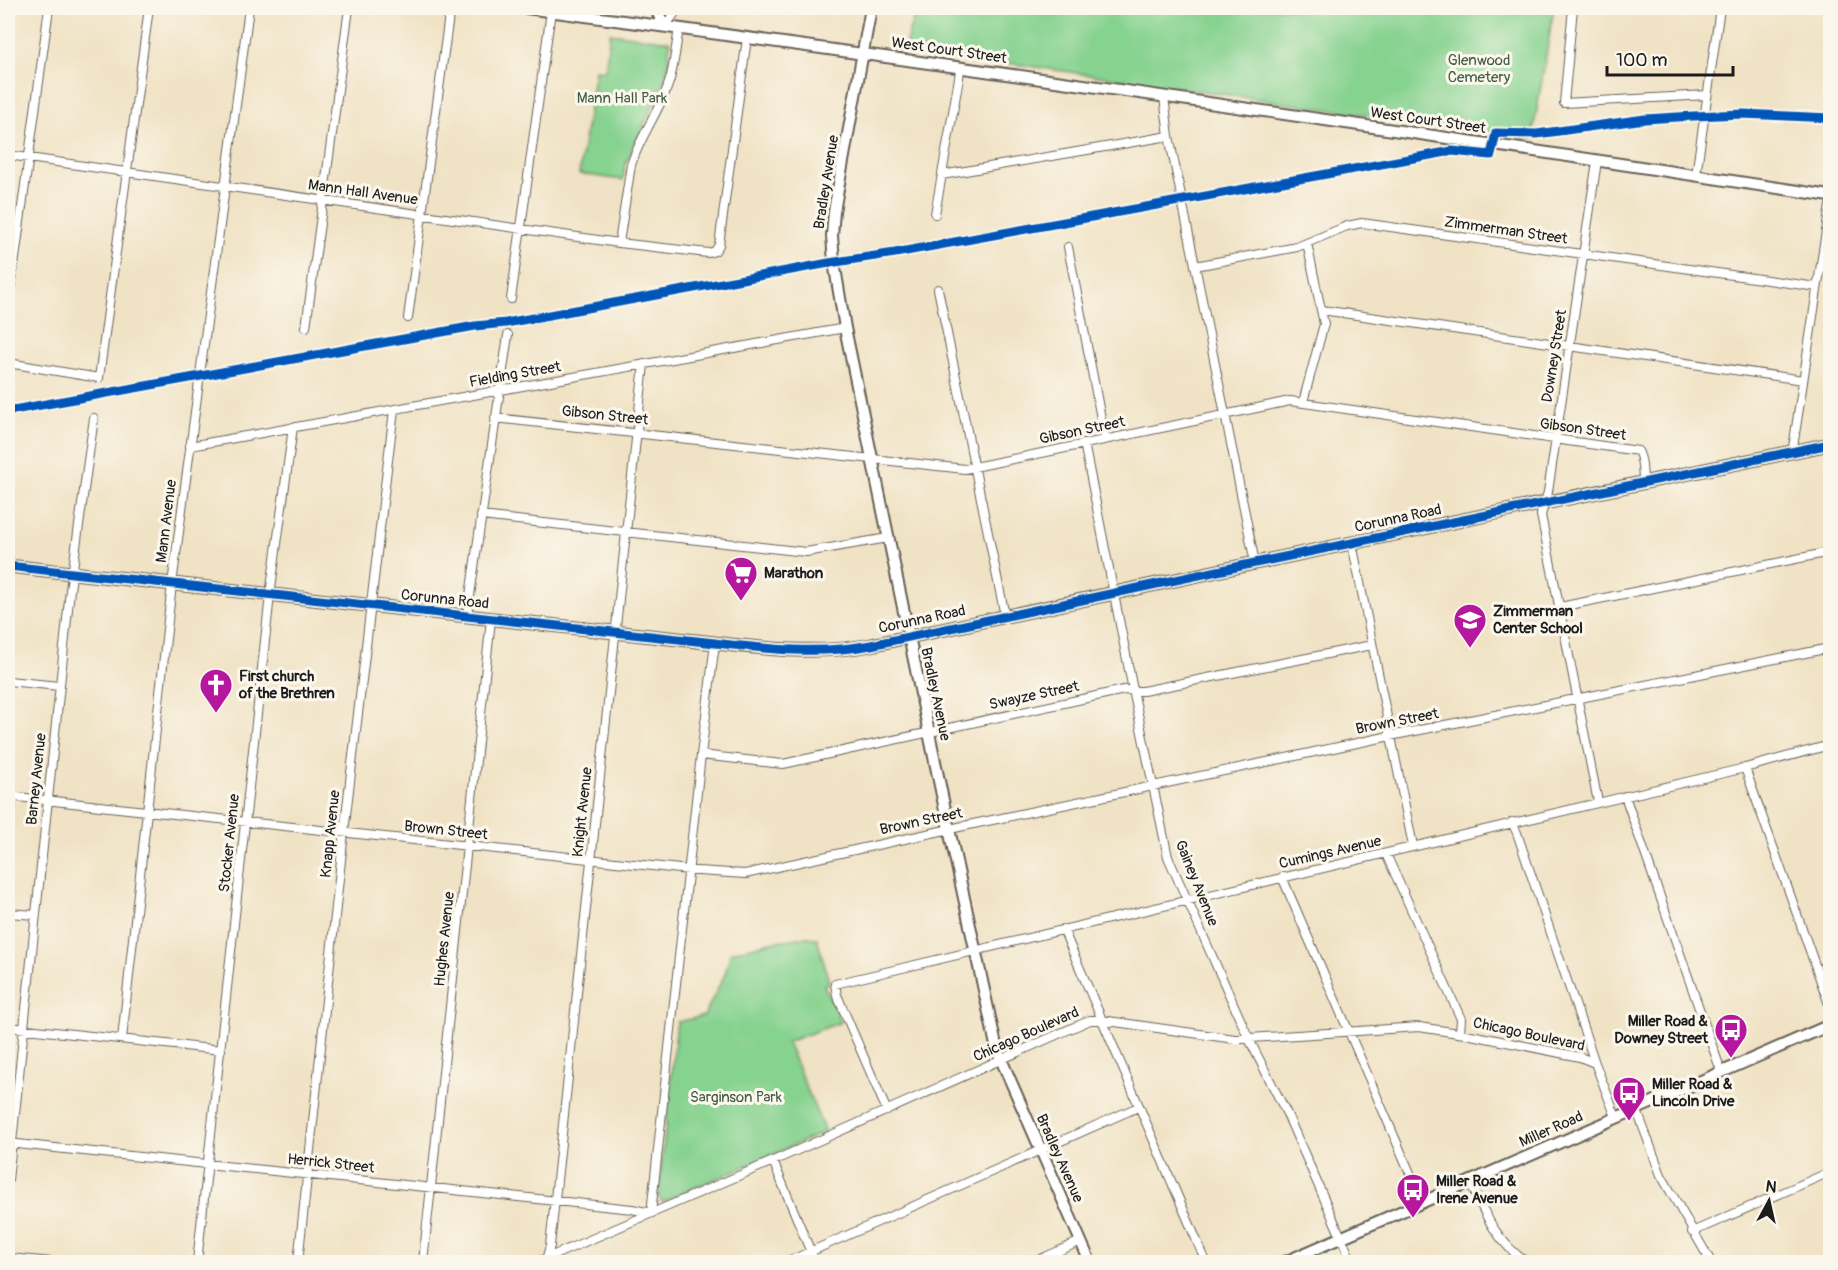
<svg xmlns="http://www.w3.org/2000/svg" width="1838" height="1270" font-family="Pangolin,sans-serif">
	<rect width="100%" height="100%" fill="#fbf7ec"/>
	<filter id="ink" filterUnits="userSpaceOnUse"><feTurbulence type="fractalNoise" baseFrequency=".0167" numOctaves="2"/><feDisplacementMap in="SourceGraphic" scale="12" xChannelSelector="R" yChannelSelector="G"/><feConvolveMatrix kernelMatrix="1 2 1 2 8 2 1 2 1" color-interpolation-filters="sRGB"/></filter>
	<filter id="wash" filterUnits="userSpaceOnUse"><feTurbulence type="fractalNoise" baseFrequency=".008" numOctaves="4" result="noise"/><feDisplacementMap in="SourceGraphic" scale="24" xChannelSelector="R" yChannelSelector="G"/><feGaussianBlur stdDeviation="1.35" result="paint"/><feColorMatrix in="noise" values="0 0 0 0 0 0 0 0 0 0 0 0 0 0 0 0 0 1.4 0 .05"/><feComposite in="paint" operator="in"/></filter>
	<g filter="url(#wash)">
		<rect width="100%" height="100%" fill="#f0e2c4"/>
		<path fill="#86d28f" stroke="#517756" stroke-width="1.5" d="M917,8H1554L1532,139L904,48Z
			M610,33L669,41L670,44L666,75L660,91L625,165L623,180L579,174L595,70L605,71Z
			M806,937L817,938L829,982L824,985L841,1022L787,1042L825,1132L662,1202L658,1196L677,1022L704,1016L725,974L731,952L771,942Z"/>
	</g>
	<g filter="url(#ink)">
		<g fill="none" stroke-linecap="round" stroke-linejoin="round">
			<g stroke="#666157" stroke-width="10">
				<path id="street" d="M1573,8L1564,103L1707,95
					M665,26L679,8
					M1164,97L1169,136L1255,563
					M8,155L619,243L708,253L715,251L719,245L747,38
					M1597,161L1548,492L1541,515L1598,802
					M942,175L1169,136
					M1696,175L1720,8
					M935,214L959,78L960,67
					M619,243L631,165C639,140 655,117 665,93C674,73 675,50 679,29
					M1068,247L1105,439
					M1195,266L1297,247L1347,226L1362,223L1817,287
					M938,289L1005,616
					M511,299L551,11
					M8,310L49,8
					M1322,310L1803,380
					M408,318L450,8
					M306,327L349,8
					M8,363L99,378L149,8
					M1303,402L1324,324L1307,243
					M495,418L965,469L1290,401L1638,451C1644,461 1641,471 1644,483
					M1084,443L1133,690L1168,857L1249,1039L1287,1114L1352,1262
					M190,446L845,328
					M1792,454L1830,205
					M481,516L806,552L888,538
					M1352,543L1413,846
					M1560,607L1830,552
					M467,616L508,335
					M8,681L59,686
					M701,755L783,764L1124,690L1143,691L1372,645
					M1745,768L1830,1007
					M8,796L698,871L745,874L959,827L1390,736L1830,648
					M1625,796L1721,1071
					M1512,822L1517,833L1595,1063L1616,1117
					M1386,854L1461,1019L1460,1033
					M1282,877L1423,1203
					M8,913L35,915
					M1063,929L1206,1262
					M8,1027L221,1050
					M122,1039L172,584L249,8
					M1636,1108L1661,1175L1711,1262
					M887,1111L837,995L835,984L1745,768L1830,745
					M8,1143L632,1209L651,1213L701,755L715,643
					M773,1161L815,1262
					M8,1180L70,590L94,418
					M1470,1182C1485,1214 1496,1241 1526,1262
					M1692,1232L1830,1172
					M8,1258L53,1262
					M546,1260L550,1246L644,364
					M197,1262L270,595L293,427
					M298,1262L344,832L394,410
					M423,1262L491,619
					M538,1262L773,1161L1090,1020H1101L1235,1039L1419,1027L1471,1035L1580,1057L1595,1063
					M787,1262L1138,1107
					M1034,1262L1081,1241"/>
			</g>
			<g stroke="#666157" stroke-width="14">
				<path id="secondary" d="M526,8C961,66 1396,129 1830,196
					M655,8L665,26
					M871,8L834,211L832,236L834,262L845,328L949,829L997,1050L1090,1262
					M1285,1262L1830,1025"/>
			</g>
			<g stroke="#666157" stroke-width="15">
				<path id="primary" d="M8,566L715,643C768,649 818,655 871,645L1255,563L1830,444"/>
			</g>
			<use href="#street" stroke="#fff" stroke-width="8"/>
			<use href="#secondary" stroke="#fff" stroke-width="10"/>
			<use href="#primary" stroke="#fff" stroke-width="12"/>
			<g stroke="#fbf7ec" stroke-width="13">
				<path id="cycleway" d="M8,411L475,326L506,323L829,263L895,253L1452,151L1491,155L1496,133L1537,134L1645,119L1694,116L1743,114L1830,118
					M8,566L715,643C768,649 818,655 871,645L1255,563L1830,444"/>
			</g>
			<use href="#cycleway" stroke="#0057b8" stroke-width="9"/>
		</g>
	</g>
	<defs>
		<g id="supermarket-pin" transform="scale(1.725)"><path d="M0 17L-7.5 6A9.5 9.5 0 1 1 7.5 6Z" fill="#b5179e" stroke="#fbf7ec"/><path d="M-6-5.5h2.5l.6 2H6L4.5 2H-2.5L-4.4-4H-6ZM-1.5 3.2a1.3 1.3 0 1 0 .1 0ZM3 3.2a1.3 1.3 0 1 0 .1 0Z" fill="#fff"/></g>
		<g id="school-pin" transform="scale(1.725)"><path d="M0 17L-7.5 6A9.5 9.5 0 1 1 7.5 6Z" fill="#b5179e" stroke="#fbf7ec"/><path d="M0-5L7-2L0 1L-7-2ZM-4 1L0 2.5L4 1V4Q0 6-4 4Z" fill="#fff"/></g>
		<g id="church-pin" transform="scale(1.725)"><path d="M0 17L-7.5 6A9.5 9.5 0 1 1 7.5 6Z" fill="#b5179e" stroke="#fbf7ec"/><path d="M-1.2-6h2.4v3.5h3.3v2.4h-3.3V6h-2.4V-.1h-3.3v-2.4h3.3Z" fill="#fff"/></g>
		<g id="bus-pin" transform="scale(1.725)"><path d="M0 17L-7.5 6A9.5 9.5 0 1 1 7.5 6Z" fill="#b5179e" stroke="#fbf7ec"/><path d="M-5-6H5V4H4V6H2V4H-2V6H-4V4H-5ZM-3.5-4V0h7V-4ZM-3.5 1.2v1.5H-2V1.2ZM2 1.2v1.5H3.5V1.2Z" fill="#fff"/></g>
	</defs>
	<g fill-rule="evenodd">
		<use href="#supermarket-pin" x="741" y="573"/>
		<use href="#school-pin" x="1470" y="620"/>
		<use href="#church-pin" x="216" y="685"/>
		<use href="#bus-pin" x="1731" y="1030"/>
		<use href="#bus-pin" x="1629" y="1093"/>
		<use href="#bus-pin" x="1413" y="1190"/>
	</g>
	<g text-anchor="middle" stroke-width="6" stroke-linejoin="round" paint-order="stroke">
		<g font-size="15" fill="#1c1c1c" stroke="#fbf7ec">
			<text transform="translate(949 50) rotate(8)" y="5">West Court Street</text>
			<text transform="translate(1428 120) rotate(8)" y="5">West Court Street</text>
			<text transform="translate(826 182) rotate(-81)" y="5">Bradley Avenue</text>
			<text transform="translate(363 192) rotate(8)" y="5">Mann Hall Avenue</text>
			<text transform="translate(1506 230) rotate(8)" y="5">Zimmerman Street</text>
			<text transform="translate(1554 356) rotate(-81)" y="5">Downey Street</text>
			<text transform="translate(515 374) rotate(-10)" y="5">Fielding Street</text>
			<text transform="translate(605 415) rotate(6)" y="5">Gibson Street</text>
			<text transform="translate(1583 429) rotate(8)" y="5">Gibson Street</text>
			<text transform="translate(1082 430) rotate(-12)" y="5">Gibson Street</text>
			<text transform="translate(1398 518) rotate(-12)" y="5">Corunna Road</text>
			<text transform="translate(166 521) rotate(-83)" y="5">Mann Avenue</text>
			<text transform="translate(445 599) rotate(6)" y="5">Corunna Road</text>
			<text transform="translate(922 619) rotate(-12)" y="5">Corunna Road</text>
			<text transform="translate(936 694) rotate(78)" y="5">Bradley Avenue</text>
			<text transform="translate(1034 695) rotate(-12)" y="5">Swayze Street</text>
			<text transform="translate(1397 721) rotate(-11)" y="5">Brown Street</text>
			<text transform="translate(36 779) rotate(-84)" y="5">Barney Avenue</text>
			<text transform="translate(582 812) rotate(-84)" y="5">Knight Avenue</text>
			<text transform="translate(921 821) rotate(-12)" y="5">Brown Street</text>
			<text transform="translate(446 830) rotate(6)" y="5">Brown Street</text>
			<text transform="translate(330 834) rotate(-84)" y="5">Knapp Avenue</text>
			<text transform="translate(229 843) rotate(-84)" y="5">Stocker Avenue</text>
			<text transform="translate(1330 852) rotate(-13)" y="5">Cumings Avenue</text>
			<text transform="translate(1197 883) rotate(68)" y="5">Gainey Avenue</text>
			<text transform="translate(444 939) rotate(-84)" y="5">Hughes Avenue</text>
			<text transform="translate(1026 1034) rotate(-24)" y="5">Chicago Boulevard</text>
			<text transform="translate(1529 1034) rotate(12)" y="5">Chicago Boulevard</text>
			<text transform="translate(1551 1129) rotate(-24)" y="5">Miller Road</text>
			<text transform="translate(1060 1158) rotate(66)" y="5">Bradley Avenue</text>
			<text transform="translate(331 1163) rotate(6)" y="5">Herrick Street</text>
		</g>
		<g font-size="15" fill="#415c44" stroke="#fbf7ec">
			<text x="1479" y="65">Glenwood<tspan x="1479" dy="17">Cemetery</tspan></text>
			<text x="622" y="103">Mann Hall Park</text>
			<text x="736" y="1102">Sarginson Park</text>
		</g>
		<g font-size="15" font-weight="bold" fill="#1c1c1c" stroke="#fbf7ec" text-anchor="start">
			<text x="764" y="578">Marathon</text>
			<text x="1493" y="616">Zimmerman<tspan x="1493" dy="17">Center School</tspan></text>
			<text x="239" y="681">First church<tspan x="239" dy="17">of the Brethren</tspan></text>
			<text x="1708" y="1026" text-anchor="end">Miller Road &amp;<tspan x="1708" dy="17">Downey Street</tspan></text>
			<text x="1652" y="1089">Miller Road &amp;<tspan x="1652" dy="17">Lincoln Drive</tspan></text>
			<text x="1436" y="1186">Miller Road &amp;<tspan x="1436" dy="17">Irene Avenue</tspan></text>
		</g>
	</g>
	<rect width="1838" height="1270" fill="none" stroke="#fbf7ec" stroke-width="30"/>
	<g transform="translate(1769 1201) rotate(8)" stroke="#fbf7ec" stroke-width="4.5" paint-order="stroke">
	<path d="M0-4.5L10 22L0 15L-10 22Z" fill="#1c1c1c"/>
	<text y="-9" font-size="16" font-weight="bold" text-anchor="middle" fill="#1c1c1c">N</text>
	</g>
	<path d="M1607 66v9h126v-9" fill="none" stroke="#1c1c1c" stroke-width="3"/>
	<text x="1616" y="66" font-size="18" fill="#1c1c1c" stroke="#fbf7ec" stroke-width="4.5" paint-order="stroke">100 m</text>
</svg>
